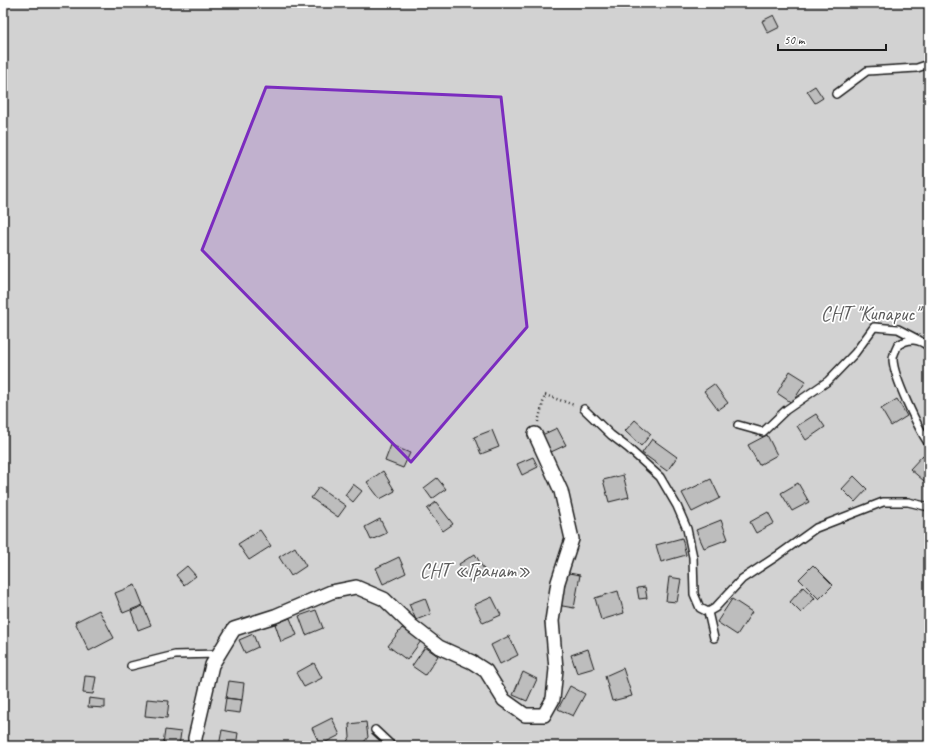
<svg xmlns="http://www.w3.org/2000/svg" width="932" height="749" font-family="Caveat,sans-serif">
	<rect width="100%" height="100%" fill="#f2f2f2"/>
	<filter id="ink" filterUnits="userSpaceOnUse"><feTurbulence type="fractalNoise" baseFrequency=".025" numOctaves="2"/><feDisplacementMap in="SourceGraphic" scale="8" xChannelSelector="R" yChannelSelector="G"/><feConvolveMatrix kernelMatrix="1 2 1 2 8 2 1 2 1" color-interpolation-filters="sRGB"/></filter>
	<g filter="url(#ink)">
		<path fill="#d2d2d2" stroke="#777" d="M3,3H929V746H3Z"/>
		<path fill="#bdbdbd" stroke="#1c1c1c" d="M774,15L780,27L768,33L762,21Z
			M815,86L823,98L815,103L807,91Z
			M790,371L806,381L792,403L777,393Z
			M714,384L728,403L718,410L704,391Z
			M897,399L907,416L891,426L881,409Z
			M816,414L825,427L806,440L797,426Z
			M635,420L651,434L641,446L625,431Z
			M557,428L566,445L551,452L542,435Z
			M492,430L499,447L481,454L474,437Z
			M767,435L777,455L759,465L748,445Z
			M652,439L677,457L667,471L642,453Z
			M391,445L410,453L403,468L385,461Z
			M923,455L929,461V476L924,481L910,469Z
			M533,457L538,467L522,475L517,464Z
			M383,471L395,491L380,499L367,482Z
			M623,475L629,497L609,502L603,480Z
			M854,476L867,489L855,502L842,489Z
			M437,478L446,489L432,499L424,488Z
			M711,479L720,498L692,512L682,493Z
			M798,483L809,502L792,511L781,493Z
			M353,484L362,491L353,502L345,495Z
			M319,487L346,506L338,517L311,498Z
			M436,502L453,524L443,531L427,509Z
			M768,512L774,523L756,533L750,522Z
			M380,519L387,533L371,540L365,527Z
			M721,520L728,539L704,548L696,530Z
			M260,530L271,546L249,560L238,544Z
			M682,538L686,555L661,562L656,545Z
			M295,547L306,566L291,576L279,557Z
			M475,554L486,573L471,583L459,564Z
			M399,557L406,573L383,584L376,568Z
			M813,565L833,585L819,599L799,579Z
			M187,566L196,576L184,585L176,575Z
			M563,572L580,575L574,608L557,605Z
			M669,577L681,579L677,602L666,601Z
			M135,585L143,605L123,613L115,593Z
			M645,587L647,598L639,599L637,588Z
			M803,587L815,598L801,613L790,602Z
			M618,591L624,613L601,620L595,598Z
			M492,597L501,615L483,623L474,605Z
			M425,598L431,614L416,620L409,604Z
			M732,599L752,612L737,635L717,622Z
			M143,606L151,625L138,630L131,611Z
			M99,610L114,638L89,651L75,622Z
			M316,610L323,628L306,635L299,616Z
			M290,618L297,635L281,642L275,624Z
			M402,628L421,641L407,660L388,646Z
			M253,634L258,647L245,653L239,640Z
			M509,636L518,655L500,664L491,645Z
			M425,647L438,656L425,675L412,666Z
			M588,649L594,668L577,673L571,655Z
			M314,663L322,678L304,687L296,673Z
			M623,668L632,696L612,701L605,676Z
			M523,672L537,679L527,701L513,695Z
			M85,676L96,677L93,694L83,693Z
			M229,681L244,683L242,700L226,698Z
			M570,686L585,694L573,716L558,709Z
			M89,698L105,700V708L88,707Z
			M226,698L242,700L240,713L224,711Z
			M147,699L169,701L167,718L145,716Z
			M332,718L340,735L320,745L312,728Z
			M366,722L368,737L361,746H350L346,743L350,737L349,724Z
			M165,730L181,732L179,746L163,744Z
			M222,730L238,733L236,746H219Z
			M147,744L165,745V746H147Z"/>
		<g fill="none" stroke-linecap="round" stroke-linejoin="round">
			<g stroke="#1c1c1c" stroke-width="10">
				<path id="service" d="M836,94L867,71L917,68L929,64
					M929,347C918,338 909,338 898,345C896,349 893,355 893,359C893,376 919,430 929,444
					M584,409L611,435L628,448L660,477L677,506L687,529L693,557L694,594L700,608L708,612L715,608L742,579L777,556L816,528L883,502H908L929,507
					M738,425L763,432L786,410L828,381L855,353L874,327L898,329L919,340
					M708,612L714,638
					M131,666L175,655L219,654
					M375,730L392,746"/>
			</g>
			<g stroke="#1c1c1c" stroke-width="16">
				<path id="minor" d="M195,746V738L212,665L234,629L275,616L331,592L356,587L384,599L412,626L439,647L472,662L486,671L504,700L525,715H544L553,699L556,669L552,621L558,582L572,539L561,491L535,434"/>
			</g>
			<path stroke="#1c1c1c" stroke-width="2.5" stroke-dasharray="1 3" stroke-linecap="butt" d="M538,422L545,395L574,405"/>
			<use href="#service" stroke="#fff" stroke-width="7"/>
			<use href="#minor" stroke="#fff" stroke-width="13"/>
		</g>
	</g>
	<path fill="#7b2cbf" fill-opacity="0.2" stroke="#7b2cbf" stroke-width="3" stroke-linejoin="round" d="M266,87L501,97L527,327L411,462L202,250Z"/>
	<g text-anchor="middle" stroke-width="3.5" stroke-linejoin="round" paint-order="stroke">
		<g font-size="20" fill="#5c5c5c" stroke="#fff">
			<text x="870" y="320">СНТ "Кипарис"</text>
			<text x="475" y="577">СНТ «Гранат»</text>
		</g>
	</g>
	<rect width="932" height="749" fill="none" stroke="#fff" stroke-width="16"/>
	<rect x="8" y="8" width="916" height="733" fill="none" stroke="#1c1c1c" stroke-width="1.5" filter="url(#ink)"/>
	<path d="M778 44v6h108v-6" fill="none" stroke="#1c1c1c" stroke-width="2"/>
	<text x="784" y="44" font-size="12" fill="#1c1c1c" stroke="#ffffff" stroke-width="3" paint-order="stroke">50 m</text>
</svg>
